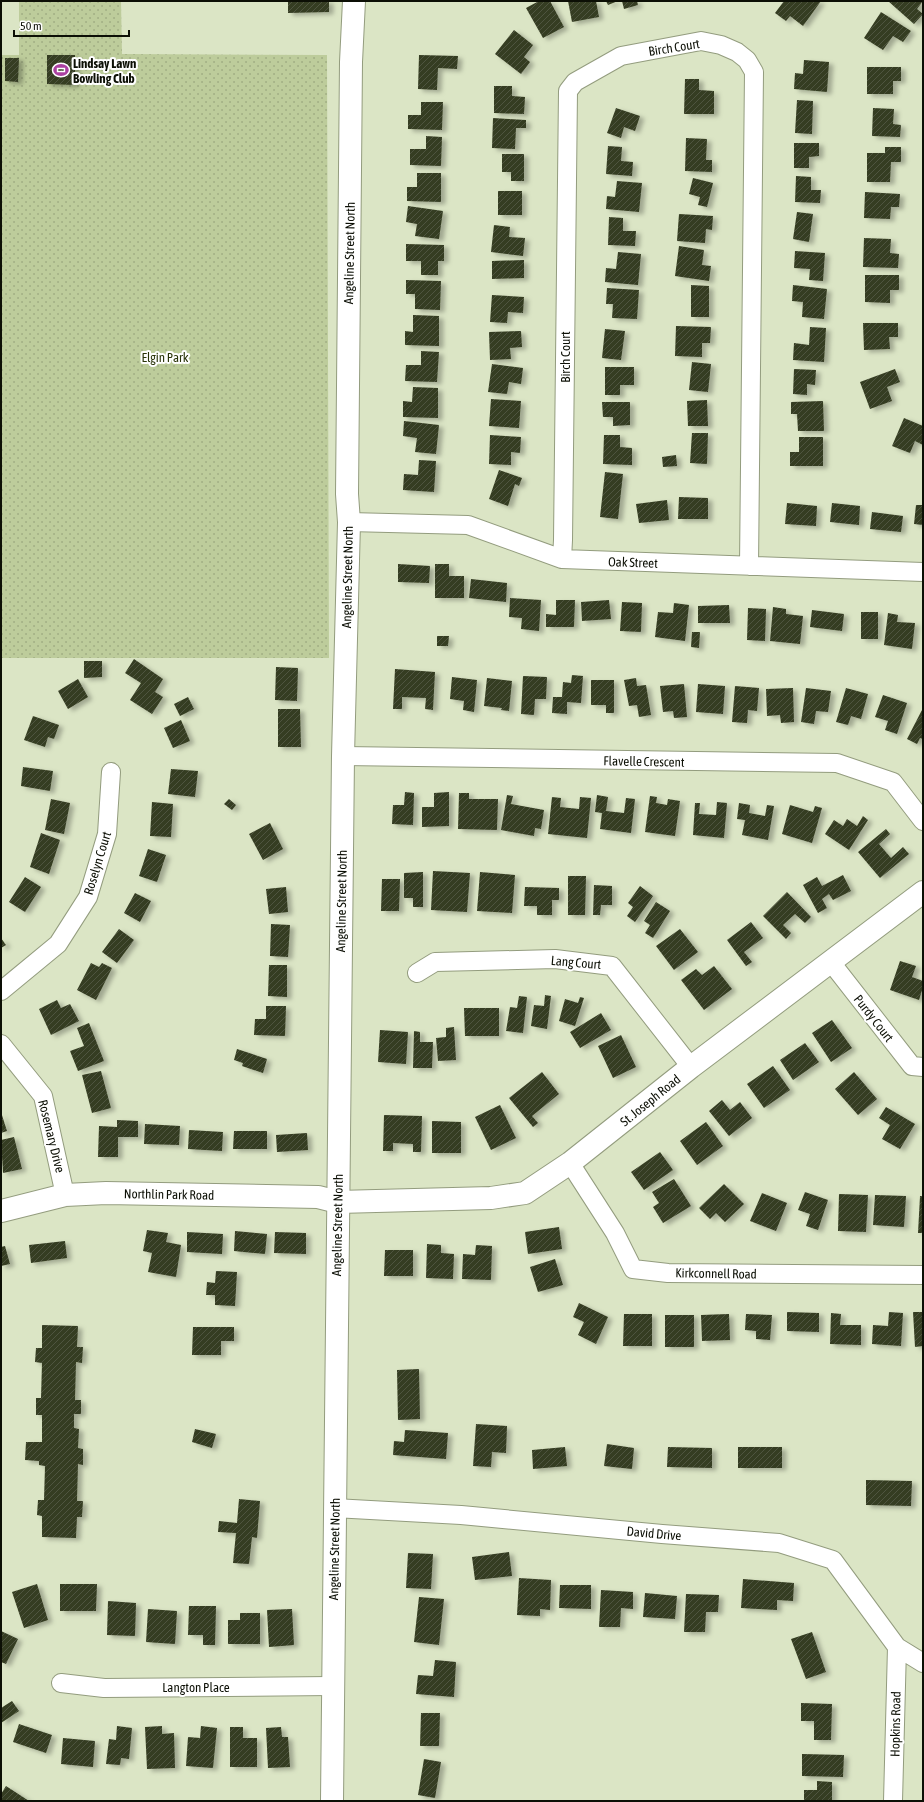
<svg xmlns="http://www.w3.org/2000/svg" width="924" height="1802" font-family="'Asap Condensed',sans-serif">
	<defs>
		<pattern id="park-dots" width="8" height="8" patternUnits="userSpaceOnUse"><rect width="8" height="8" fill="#bdcc9b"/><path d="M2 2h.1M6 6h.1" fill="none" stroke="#a1ae84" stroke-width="1.8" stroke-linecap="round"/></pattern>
		<pattern id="building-hatch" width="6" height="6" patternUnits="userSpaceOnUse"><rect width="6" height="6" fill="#353c22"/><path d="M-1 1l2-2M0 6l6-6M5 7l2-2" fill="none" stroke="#4f553f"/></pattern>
		<filter id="shadow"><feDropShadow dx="4.5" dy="2.5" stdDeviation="2" flood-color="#0004"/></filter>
	</defs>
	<rect width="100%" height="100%" fill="#dbe5c5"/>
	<path fill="url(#park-dots)" d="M19,1H121L122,54L327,55L329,658H1V55H19Z"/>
	<path fill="url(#building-hatch)" filter="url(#shadow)" d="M288,1H329V12L288,13Z
		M539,1H550L564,27L543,38L526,8Z
		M568,1H596L599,17L572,22Z
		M606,1H618L608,5Z
		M622,1H637L638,5L624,9Z
		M784,1H821L803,26L790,16L786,21L775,13Z
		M888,1H923L917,9L923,14L914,24Z
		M881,12L911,31L903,42L893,36L883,50L864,38Z
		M514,30L533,45L524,57L530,62L521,74L495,54Z
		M47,55H75V85L47,84Z
		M419,55L458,56L457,69L438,68L437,90L418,89Z
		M5,58H19L18,82L5,81Z
		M804,60L829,62L827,92L794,89L795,73L803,74Z
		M867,67H901V81H893V94H867Z
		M685,79H699V90L714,91V114H684Z
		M494,86H512V96L525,97L524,114L494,113Z
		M797,100L813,101L812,134L795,133Z
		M421,102H443L442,130L408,129V115H421Z
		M616,108L640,116L635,131L624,127L621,138L607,133Z
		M873,108L894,109L893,124L901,125L900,137L872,136Z
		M493,118L526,120V128H516L515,149L492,148Z
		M426,136L442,137L441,166L410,165V149H426Z
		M686,138L707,139L706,160H712V172L685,171Z
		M794,143H819V156L809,157V168H794Z
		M608,146L622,147L621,161L633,162L632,176L606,174Z
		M885,147H901V162H891L890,182H867V153H885Z
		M502,154H524V181H511V172H502Z
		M417,173H441V202L407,201V187H417Z
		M796,176L811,177V190H821L820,203L795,202Z
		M693,178L713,183L707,207L698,205L700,197L689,194Z
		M617,181L642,183L639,212L606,209L607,196L615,197Z
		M498,191H522V215H498Z
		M865,192L900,194L899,207H891L890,219L864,218Z
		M408,206L443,211L439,239L415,236L417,224L406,222Z
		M797,212L813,214L809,242L793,239Z
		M679,214L713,216L712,230L706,229L705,243L677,241Z
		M609,217L623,218V231H636L635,246L608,245Z
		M494,225L510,227L509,237L525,238L523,256L491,252Z
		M864,238L891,239L890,253L899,254L898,268L863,267Z
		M406,244L444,245V261H438V275H421V261H406Z
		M679,246L704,250L702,265L711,266L709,281L675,276Z
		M795,251L825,253L823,281L809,280L810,269L794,268Z
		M618,252L641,254L638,285L605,282L606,268L616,269Z
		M524,260V278L492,279V261Z
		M865,275H899V290H890V303L865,302Z
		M406,280L441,281L440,310L415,309V294H406Z
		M691,285L709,286V317H691Z
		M793,285L827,289L824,319L802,317L803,302L792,301Z
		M607,288L639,290L637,319L612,318L613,304H606Z
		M492,295L524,297L523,313L508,312L507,323L490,322Z
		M413,315L439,316V346L405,345V331L413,332Z
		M863,323H898V337H889L890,349L864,350Z
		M676,326L711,327L710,343H702V357L675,356Z
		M810,327L826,328L824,362L793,360L794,343L809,345Z
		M605,329L625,331L621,360L602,358Z
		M521,331L522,347L510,348L511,359L490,360L489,332Z
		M421,351L439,352L437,382L405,381L406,365H421Z
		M692,362L711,364L708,392L689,390Z
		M492,364L523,368L521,384L509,382L507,394L488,392Z
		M605,367H634V385H620V395H605Z
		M794,369L816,370L815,385L807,384V395L793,394Z
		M895,369L900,382L887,387L892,401L870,409L860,382Z
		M413,387L438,388V418L403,417V401L412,402Z
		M491,399L521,401L519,428L489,426Z
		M707,400L708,426H688L687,401Z
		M823,401L824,431H798L797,414H791V402Z
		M602,402H630V425L613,426V417H603Z
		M904,418L923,426V445L915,441L910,453L892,446Z
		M404,421L439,425L436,454L415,452L417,438L403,436Z
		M692,433H708L707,464L690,463Z
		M490,435L521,437L520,453L511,452V465L489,464Z
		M604,435H620V447L632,448V465L603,464Z
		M799,437H823V466H790V452H799Z
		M676,455L677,466L663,467L662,457Z
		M419,460L436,461L434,492L403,490L404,474L418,475Z
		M499,470L522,478L519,486L515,484L508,506L489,499Z
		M605,472L623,474L618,519L600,517Z
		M679,497L708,498V519H678Z
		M667,500L669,520L639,523L636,504Z
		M787,503L817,506L816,526L785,524Z
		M832,503L860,506L859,525L830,522Z
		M916,505H923V525L914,524Z
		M872,512L903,516L901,532L870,529Z
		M398,564L430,566L429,583L398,582Z
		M435,564H449V576H464V598H435Z
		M471,579L507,583L506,602L469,598Z
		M510,598L541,600L539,631L521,629L522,618L509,617Z
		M556,600H575L574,627H546V614L556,615Z
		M609,600L611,619L582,621L581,602Z
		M622,602L642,603L641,632L620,631Z
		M674,603L689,605L685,641L655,637L658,612L673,613Z
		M729,605L730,623H698V606Z
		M773,607L786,609V614L803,616L800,644L770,641Z
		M748,608L766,609L765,641L747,640Z
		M812,610L844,614L842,631L810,627Z
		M861,612H878V639H861Z
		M888,613L898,615L897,622L915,623L912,649L884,645Z
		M692,632H700L699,648L691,647Z
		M437,636H449L448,646H437Z
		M134,659L163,679L155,692L163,697L152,714L130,700L141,683L125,673Z
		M84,661H102V677L84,678Z
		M276,667L298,668L297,701L275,700Z
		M395,669L435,672L433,710L425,709L426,698L402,697V709H393Z
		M572,675L583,676L581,703L567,702V714L552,713L553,697H562L563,682L571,683Z
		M523,676L547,677L546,699H535L534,715L521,714Z
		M452,677L477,680L474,712L463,710L464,701L450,699Z
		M487,678L512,681L509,711L501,710L502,708L484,706Z
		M636,678L637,686L646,685L651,715L639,717L637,705L629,706L624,680Z
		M78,679L88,697L68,709L58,691Z
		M591,680H614V713H606V705H591Z
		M684,684L687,717L674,718L673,711L663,712L660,686Z
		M698,684L725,686L723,714L696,712Z
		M735,686L759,688L757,711L748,710L747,723L732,722Z
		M793,688L794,722L781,723L780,715L767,716L766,689Z
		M806,688L831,691L828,712L816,711L814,724L801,722Z
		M846,688L868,694L861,719L851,716L848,725L836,722Z
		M883,695L907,703L897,734L885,730L888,721L875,717Z
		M188,697L194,709L180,716L174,704Z
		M923,708V739L920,738L917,744L907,739Z
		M278,709H300L301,747H278Z
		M33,716L59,725L54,739L48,737L45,747L24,740Z
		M181,720L190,741L173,748L164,728Z
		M23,767L53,771L50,791L21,786Z
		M171,769L198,771L195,797L168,794Z
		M405,792L414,793L413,825L392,824L393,805H404Z
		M449,792V826L422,827V807H434V793Z
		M459,793H469V799H498L497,830L458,829Z
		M507,795L513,796L511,804L544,810L541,829L535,828L534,836L501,830Z
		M597,795L608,797L606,811L624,813L626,798L635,799L631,833L600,829L602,813L595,812Z
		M650,796L657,797L656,803L667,805L668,799L680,801L675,836L645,832Z
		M552,797L561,798L560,807L579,809L580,797L591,798L587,838L548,834Z
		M51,799L70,803L64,834L45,830Z
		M229,799L236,805L232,810L224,804Z
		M152,802L173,804L171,837L150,836Z
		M717,802L727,803L724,838L693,835L695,803H700L699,814L716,815Z
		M739,803L750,805L749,813L765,816L767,805L774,806L768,840L742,835L745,820L737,819Z
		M790,805L813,812L815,806L822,808L812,843L782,834Z
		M863,816L868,820L849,850L825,834L834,820L843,826L847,819L857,826Z
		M270,823L283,849L263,860L249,834Z
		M886,829L890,834L879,844L891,858L903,847L909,854L880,878L858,852Z
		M41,833L60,840L49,874L30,867Z
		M148,849L166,855L157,882L139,876Z
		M433,871L470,873L467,912L431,910Z
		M423,872V907H413V898H404V873Z
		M480,872L515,875L512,913L477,911Z
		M843,875L851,891L833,900L829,894L822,899L827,908L818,913L803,885L817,877L822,886Z
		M568,876H586L585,915H568Z
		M25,877L41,887L25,912L9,902Z
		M382,879H400L399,911H381Z
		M594,885L612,886V905H601L600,915H593Z
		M640,886L653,896L635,922L627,916L633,907L628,903Z
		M286,887L288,912L269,914L266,889Z
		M525,887L559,888V900H552V915H537V906H524Z
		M787,892L811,917L805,923L795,914L783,925L791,933L786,939L763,916Z
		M135,893L151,901L140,922L124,913Z
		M656,902L670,911L653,938L645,933L650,925L644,921Z
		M751,922L763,938L744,952L752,962L746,966L727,940Z
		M271,924L290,925L288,957L270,956Z
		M119,929L134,940L117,963L102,952Z
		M680,929L698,952L674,970L656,946Z
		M1,938L6,945L1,948Z
		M900,961L916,966L912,977L923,981V987L919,1000L890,990Z
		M91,963L99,967L102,963L112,968L96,1000L77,990Z
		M269,965H287V997L268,996Z
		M714,966L732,989L704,1010L681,980L696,969L702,975Z
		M545,995L551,996L547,1029L531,1026L534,1005L544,1006Z
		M519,996L527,997L523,1033L506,1031L510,1007L517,1008Z
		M580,997L584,998L575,1026L559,1021L565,999L578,1003Z
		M57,1000L61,1008L70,1004L79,1021L51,1035L39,1009Z
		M266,1006H286L285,1036L254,1035L255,1019H266Z
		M464,1008H499V1036H465Z
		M601,1013L611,1030L580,1048L570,1032Z
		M832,1020L852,1048L831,1062L812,1033Z
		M89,1023L104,1061L78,1071L70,1051L84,1046L77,1028Z
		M454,1027L456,1060L438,1061L436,1038L446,1037V1028Z
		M380,1030L408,1032L406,1064L378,1062Z
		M414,1031L420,1032V1042H433L432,1068H413Z
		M621,1035L636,1067L613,1078L598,1046Z
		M805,1043L819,1062L793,1080L780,1060Z
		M237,1049L267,1059L263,1073L242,1066L243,1063L234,1060Z
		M773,1066L790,1090L764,1108L747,1084Z
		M101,1071L111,1108L92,1113L82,1075Z
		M542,1072L559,1094L532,1116L538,1123L533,1127L509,1098Z
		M854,1072L877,1099L858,1115L835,1089Z
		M722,1100L730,1110L740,1102L752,1118L729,1136L709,1111Z
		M500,1105L516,1138L491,1150L475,1117Z
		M886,1107L915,1124L900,1149L882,1139L890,1125L879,1118Z
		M1,1112L7,1131L1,1133Z
		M384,1115L422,1116L421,1152H413V1144L393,1143V1151H383Z
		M117,1120L138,1121V1137H118V1157H98L99,1126L117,1127Z
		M432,1121L461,1122V1153H432Z
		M706,1122L723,1146L697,1165L680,1141Z
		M145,1124L180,1126L179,1145L144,1144Z
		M189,1130L223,1132L222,1151L188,1149Z
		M234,1131H267V1149H233Z
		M307,1133L308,1150L277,1152L276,1135Z
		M14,1137L22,1169L3,1173L1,1140Z
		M660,1152L673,1170L644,1190L631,1172Z
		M674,1179L691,1206L663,1223L653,1207L659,1203L652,1192Z
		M724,1184L744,1204L725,1222L716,1213L710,1219L699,1208Z
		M805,1192L828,1200L818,1230L806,1226L810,1214L798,1210Z
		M762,1193L787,1203L776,1231L750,1221Z
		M839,1194L868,1195L866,1232L838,1231Z
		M875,1195L906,1196L904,1227L873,1225Z
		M920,1196H923V1233H918Z
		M559,1227L562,1249L528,1254L525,1232Z
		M147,1230L168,1233L166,1242L181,1245L176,1277L148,1272L152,1253L143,1251Z
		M235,1231L267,1234L265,1254L234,1251Z
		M187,1232L223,1234L222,1254L187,1252Z
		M275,1232L306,1233V1254L274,1253Z
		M65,1241L67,1258L31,1263L29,1245Z
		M427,1244L441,1245V1253L454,1254L453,1279L426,1278Z
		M476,1245L492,1246L491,1280L462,1279L463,1254L475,1255Z
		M5,1246L10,1264L1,1266V1247Z
		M385,1250H413V1276H384Z
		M555,1259L563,1285L538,1292L530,1267Z
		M216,1271L237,1272L235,1306L215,1305V1295H206L207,1282L215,1283Z
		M579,1303L608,1317L596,1344L578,1335L584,1322L573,1317Z
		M787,1312L819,1313V1332L787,1331Z
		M889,1312L903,1313L901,1346L872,1344L873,1325L888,1326Z
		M913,1312H923V1346L915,1347Z
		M831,1313L841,1314L840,1325H861V1345L830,1344Z
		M624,1314H652V1346H623Z
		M729,1314L730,1340L702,1341L701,1315Z
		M746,1314L772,1315L770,1340L756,1339V1331L745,1330Z
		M665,1315H694V1347H665Z
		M42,1325L78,1326L77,1347H83L82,1363L76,1362L75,1400H81V1414H74V1428L79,1429L78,1448L83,1449V1465L78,1464L77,1501H83L82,1517H77L76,1538L42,1537V1516L37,1515L38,1500H44L45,1466L39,1465V1461L25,1460L26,1442H42V1415H36V1398H41L42,1363L35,1362L36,1348H42Z
		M193,1327H234V1341H221V1355H192Z
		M419,1369L420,1419L398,1420L397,1370Z
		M476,1424L507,1426L506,1453L492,1452L491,1467L473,1466Z
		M195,1429L216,1434L212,1448L192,1442Z
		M405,1430L448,1433L446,1459L393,1455L394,1441L404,1442Z
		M607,1444L634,1448L632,1469L604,1466Z
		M565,1447L567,1466L533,1469L532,1450Z
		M668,1447L712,1448V1468L667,1467Z
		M738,1447H782V1468H738Z
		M866,1480L912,1481L911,1506L866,1505Z
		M239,1499L260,1501L257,1538L252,1537L249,1564L233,1563L236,1533L218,1532L219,1521L237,1523Z
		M509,1552L512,1576L475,1580L472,1557Z
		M408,1553L433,1554L431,1589L406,1588Z
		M519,1578L551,1580L550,1610L540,1609V1616L517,1615Z
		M743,1579L794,1583L793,1601L777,1600V1610L741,1608Z
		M37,1584L48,1620L24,1628L12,1592Z
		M60,1584H97L96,1611H60Z
		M560,1585H591V1609L559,1608Z
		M601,1590L633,1592V1609L621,1608L620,1627H599Z
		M645,1593L677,1596L675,1619L643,1617Z
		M686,1594L719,1595L718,1612H706L705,1632H684Z
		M419,1597L444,1599L439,1645L414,1642Z
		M108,1601L136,1603L135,1636L107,1635Z
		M189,1606H216L215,1645H203V1635H188Z
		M148,1609L177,1611L175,1644L146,1642Z
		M292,1609L294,1645L269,1647L267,1610Z
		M240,1613H260V1644H228V1620H240Z
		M1,1631L18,1639L6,1664L1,1662Z
		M812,1632L826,1672L806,1679L791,1639Z
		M435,1660L456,1662L454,1697L416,1694L418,1675L433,1676Z
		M12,1701L19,1711L1,1723V1708Z
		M801,1703L832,1704L831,1740H814V1721H801Z
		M421,1713H440L439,1746H420Z
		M19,1724L52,1735L46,1753L13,1742Z
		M117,1726L132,1728L129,1759L121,1758L120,1765L106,1764L109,1739L116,1740Z
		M162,1726V1734L174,1733L175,1768L147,1769L145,1727Z
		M201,1726L217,1728L213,1768L186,1766L188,1737L200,1738Z
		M230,1727H243V1738H257V1767H230Z
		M281,1727L282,1737H288L290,1767L268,1768L266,1728Z
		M63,1738L95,1741L93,1767L61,1764Z
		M802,1754L844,1755L843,1777L802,1776Z
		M424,1759L441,1762L435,1798L418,1795Z
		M817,1781L832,1782V1801H804V1790H817Z
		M6,1786L29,1801H1V1794Z"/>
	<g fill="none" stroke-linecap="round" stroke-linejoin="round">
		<g stroke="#939c7e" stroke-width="20">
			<path id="minor" d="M349,522L468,525L562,559L923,572
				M562,559L563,540L568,91L575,82L621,56L701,41L721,45L737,52L747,60L754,72L749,566
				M343,756L837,763L893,782L923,821
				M830,961L912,1066L923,1067
				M417,973L435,962L555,959L612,966L691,1067
				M1,991L58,944L88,897L107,834L111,772
				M1,1044L43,1096L65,1195
				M570,1163L615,1233L633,1269L668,1273L923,1275
				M334,1508L461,1515L662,1534L779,1543L833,1560L897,1647L923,1663
				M61,1683L104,1688L332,1686
				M893,1801L897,1647"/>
		</g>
		<g stroke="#939c7e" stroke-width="24">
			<path id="tertiary" d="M1,1211L65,1195L106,1193L318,1197L338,1202L491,1198L525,1193L570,1163L691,1067L923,892"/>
		</g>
		<g stroke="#939c7e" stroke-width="24">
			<path id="secondary" d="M332,1801L343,756L349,522L347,494L351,62L354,1"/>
		</g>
		<use href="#minor" stroke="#fff" stroke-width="18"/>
		<use href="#tertiary" stroke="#fff" stroke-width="22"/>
		<use href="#secondary" stroke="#fff" stroke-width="22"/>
	</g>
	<defs>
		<g id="stadium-bare" transform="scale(1.2)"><path d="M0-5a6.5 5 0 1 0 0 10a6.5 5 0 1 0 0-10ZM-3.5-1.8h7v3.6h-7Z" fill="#ab40a1" stroke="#fff" stroke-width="2.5" paint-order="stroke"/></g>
	</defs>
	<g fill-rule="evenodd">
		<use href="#stadium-bare" x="61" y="70"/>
	</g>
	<g text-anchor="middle" stroke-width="4" stroke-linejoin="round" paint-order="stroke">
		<g font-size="13" fill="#0c0f05" stroke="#fff">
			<text transform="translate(674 47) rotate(-9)" y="5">Birch Court</text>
			<text transform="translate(349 253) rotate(-89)" y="5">Angeline Street North</text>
			<text transform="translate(565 357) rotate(-90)" y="5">Birch Court</text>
			<text transform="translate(633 562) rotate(2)" y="5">Oak Street</text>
			<text transform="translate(347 577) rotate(-89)" y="5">Angeline Street North</text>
			<text transform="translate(644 761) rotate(1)" y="5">Flavelle Crescent</text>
			<text transform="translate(97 863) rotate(-73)" y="5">Roselyn Court</text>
			<text transform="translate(341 901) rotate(-89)" y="5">Angeline Street North</text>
			<text transform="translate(576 962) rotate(5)" y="5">Lang Court</text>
			<text transform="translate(874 1018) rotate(52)" y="5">Purdy Court</text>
			<text transform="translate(650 1100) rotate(-39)" y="5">St. Joseph Road</text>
			<text transform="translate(52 1136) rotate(76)" y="5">Rosemary Drive</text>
			<text transform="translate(169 1194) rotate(1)" y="5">Northlin Park Road</text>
			<text transform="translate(337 1225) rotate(-89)" y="5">Angeline Street North</text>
			<text transform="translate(716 1273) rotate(1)" y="5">Kirkconnell Road</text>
			<text transform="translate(654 1533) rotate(5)" y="5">David Drive</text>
			<text transform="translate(334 1549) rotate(-89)" y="5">Angeline Street North</text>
			<text x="196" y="1692">Langton Place</text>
			<text transform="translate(895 1724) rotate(-89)" y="5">Hopkins Road</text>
		</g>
		<g font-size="13" font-weight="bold" fill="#0c0f05" stroke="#fff" text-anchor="start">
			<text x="73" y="68">Lindsay Lawn<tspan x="73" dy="15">Bowling Club</tspan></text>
		</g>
		<g font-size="13" fill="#2a3409" stroke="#fff">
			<text x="165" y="362">Elgin Park</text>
		</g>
	</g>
	<rect width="924" height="1802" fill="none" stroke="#0c0f05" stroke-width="4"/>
	<path d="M14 30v6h115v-6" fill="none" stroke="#0c0f05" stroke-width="2"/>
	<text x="20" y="30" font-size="12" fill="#0c0f05" stroke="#ffffff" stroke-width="3" paint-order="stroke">50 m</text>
</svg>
